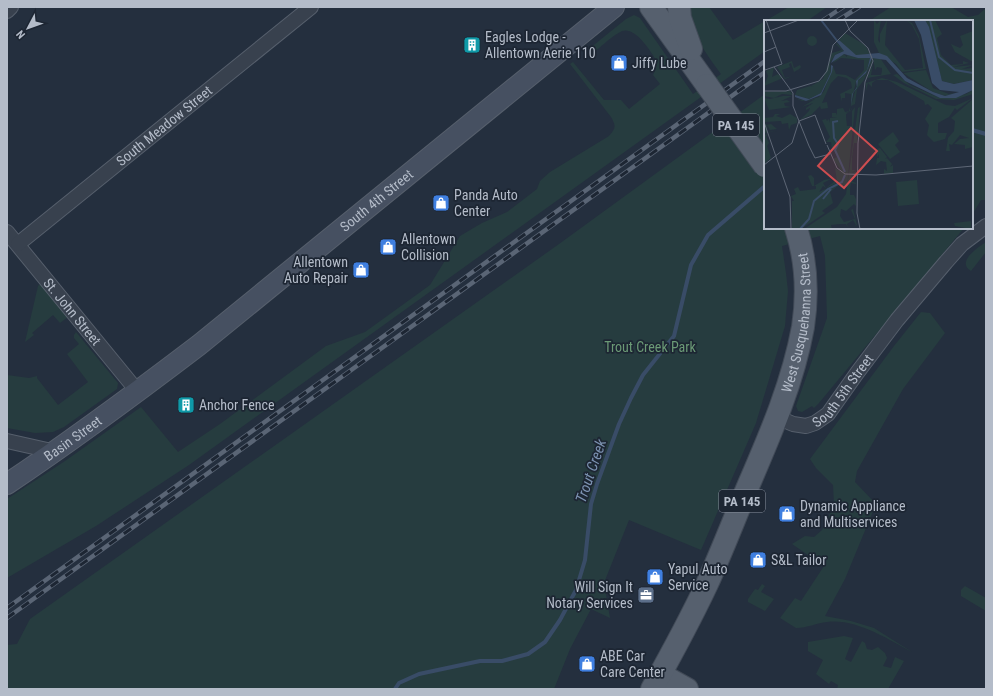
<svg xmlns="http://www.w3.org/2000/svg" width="993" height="696" font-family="'Roboto Condensed',sans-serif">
	<rect width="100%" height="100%" fill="#242f3e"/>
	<path fill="#263c3f" d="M690,7H709L733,40L765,21V51L189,465L96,526L7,578V499L65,461L141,407L178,452L220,424L326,346L365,332L430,285L460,236L482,223L507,212L537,189L540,181L550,172L609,136C616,128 616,126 611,117L570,64L573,62L604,100H621L629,109L660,84L653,75C657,68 657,62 653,55C647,46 634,27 622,31C614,35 606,42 599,48C595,51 591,55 586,55L584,53L626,19L634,15L640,18L693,94L721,74C705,52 692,36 690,7Z
		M789,7H827L807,21H765Z
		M891,7H951L968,17L978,15L986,8V200H981L972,215V21H869Z
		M765,94V228H964L819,403L814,408L812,406L802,412L798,411L796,406L827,318L825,256L820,236L782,246L786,273L788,291L785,326L756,423L701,550L629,520L604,583L610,618L591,609L570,649L554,689H7V645L17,644L30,619L559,244Z
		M986,242V252L971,271C956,262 977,248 986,242Z
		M40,284L68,317L60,323L53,315L32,333L34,335L25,342L38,286Z
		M921,312L930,313L945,333L903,389L857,471L855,482L876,504L845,579L825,616L851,621L874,628L912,652C888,639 855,618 827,622C817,623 807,628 796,628L780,618L795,598L801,601L824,566L792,544L805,536L814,537L822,530L834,505L833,485L816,468L810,459L894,346Z
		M76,332L118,383L117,389L64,427L53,432L35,433L7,428V375L29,378L37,376V378L58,405L88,382L67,354L79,344L74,338V335Z
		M762,584L765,586L761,592L774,599L765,611L748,602V599L755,589L758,590Z
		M965,586L986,598V611L961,596V590Z
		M844,636L853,638L845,659L851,662L862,641L865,643L867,649L872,650L878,647L885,653L887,658L883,666L891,668L895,657L904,661L888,689H837L838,685L831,681L829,684L816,674L823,660L808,651V642Z"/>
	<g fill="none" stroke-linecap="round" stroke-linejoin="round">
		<path stroke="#394c67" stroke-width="4" d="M972,130L986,134
			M395,689L399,683L419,674L480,661H502L528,654L545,642L560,620L576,590L585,560L591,504L597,484L619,424L631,398L643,375L674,336L691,265L708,235L765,186"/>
		<g stroke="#565f6c" stroke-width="16">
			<g id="minor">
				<path d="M7,11L11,7"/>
				<path id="s1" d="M7,232L138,392"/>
				<path id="s2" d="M18,244L311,7"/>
				<path id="s3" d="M777,417L793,424L806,426L815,423L828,414L857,373L897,320L946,262L962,244L986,226"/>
				<path d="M7,441L56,452"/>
			</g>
		</g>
		<g stroke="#565f6c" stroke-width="22">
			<g id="secondary">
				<path id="s4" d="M7,484C73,440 136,393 199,345L614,7"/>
			</g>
		</g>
		<g stroke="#414a57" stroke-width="24">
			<g id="primary">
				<path d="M651,7L707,85"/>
				<path d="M679,7L680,18L691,49"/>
				<path d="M660,674L687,689"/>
				<path id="s5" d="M652,689C671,655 690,620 707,584C722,551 735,517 749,484C771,433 793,382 803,327C808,294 806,259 796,228"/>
			</g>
		</g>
		<use href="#minor" stroke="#38414e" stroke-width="14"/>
		<use href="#secondary" stroke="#465061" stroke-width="20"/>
		<use href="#primary" stroke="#56606e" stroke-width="22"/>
		<g stroke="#5a6575" stroke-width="4.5">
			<path id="rail" d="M822,21L843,7
				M837,21L859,7
				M7,608L765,61
				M7,618L765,72"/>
		</g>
		<use href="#rail" stroke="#1d2633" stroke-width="3" stroke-dasharray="9" stroke-linecap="butt"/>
		<g stroke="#414a57" stroke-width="24" stroke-linecap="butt">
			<path id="primary-bridge" d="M707,85L765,166"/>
		</g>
		<use href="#primary-bridge" stroke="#56606e" stroke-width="22"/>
	</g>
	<defs>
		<g id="building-square" transform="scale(0.9)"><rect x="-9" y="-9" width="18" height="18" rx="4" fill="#0f9aa8" stroke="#1d2633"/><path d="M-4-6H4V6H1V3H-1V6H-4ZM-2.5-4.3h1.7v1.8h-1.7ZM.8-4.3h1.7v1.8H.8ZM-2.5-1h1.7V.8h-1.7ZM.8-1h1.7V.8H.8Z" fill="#fff"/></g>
		<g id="shop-square" transform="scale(0.9)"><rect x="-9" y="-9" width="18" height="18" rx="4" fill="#3f7fe0" stroke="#1d2633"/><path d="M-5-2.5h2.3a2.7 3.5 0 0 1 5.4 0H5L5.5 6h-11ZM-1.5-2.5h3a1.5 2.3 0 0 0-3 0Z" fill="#fff"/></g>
		<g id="office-square" transform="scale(0.9)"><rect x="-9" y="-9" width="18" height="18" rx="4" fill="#5c6f8a" stroke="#1d2633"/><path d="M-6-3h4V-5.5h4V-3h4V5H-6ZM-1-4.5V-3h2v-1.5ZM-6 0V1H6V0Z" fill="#fff"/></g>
	</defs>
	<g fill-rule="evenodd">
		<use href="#building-square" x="472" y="45"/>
		<use href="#shop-square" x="619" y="63"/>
		<use href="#shop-square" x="441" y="203"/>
		<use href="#shop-square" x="388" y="247"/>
		<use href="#shop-square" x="361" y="270"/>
		<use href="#building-square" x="186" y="405"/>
		<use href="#shop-square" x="787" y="514"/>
		<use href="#shop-square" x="758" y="560"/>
		<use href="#shop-square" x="655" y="577"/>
		<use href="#office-square" x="646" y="595"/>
		<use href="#shop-square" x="587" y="664"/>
	</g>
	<g text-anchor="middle" stroke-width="3.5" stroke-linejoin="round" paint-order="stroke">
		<g fill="#1d2633" stroke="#878f9c" stroke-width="1">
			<rect x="713" y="114" width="46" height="22" rx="3"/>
			<rect x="719" y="490" width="46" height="22" rx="3"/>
		</g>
		<g font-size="13" font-weight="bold" fill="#b4bcc9">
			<text x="736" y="130">PA 145</text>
			<text x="742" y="506">PA 145</text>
		</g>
		<g font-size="14" fill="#b4bcc9" stroke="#1d2633" text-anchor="start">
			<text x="485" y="42">Eagles Lodge -<tspan x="485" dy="16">Allentown Aerie 110</tspan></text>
			<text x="632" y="68">Jiffy Lube</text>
			<text x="454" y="200">Panda Auto<tspan x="454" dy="16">Center</tspan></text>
			<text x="401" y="244">Allentown<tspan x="401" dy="16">Collision</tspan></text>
			<text x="348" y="267" text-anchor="end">Allentown<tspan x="348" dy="16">Auto Repair</tspan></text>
			<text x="199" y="410">Anchor Fence</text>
			<text x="800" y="511">Dynamic Appliance<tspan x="800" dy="16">and Multiservices</tspan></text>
			<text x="771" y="565">S&amp;L Tailor</text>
			<text x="668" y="574">Yapul Auto<tspan x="668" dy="16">Service</tspan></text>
			<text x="633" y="592" text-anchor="end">Will Sign It<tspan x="633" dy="16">Notary Services</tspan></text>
			<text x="600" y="661">ABE Car<tspan x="600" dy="16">Care Center</tspan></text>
		</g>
		<g font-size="14" fill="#b4bcc9" stroke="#1d2633">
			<text dy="5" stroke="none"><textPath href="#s2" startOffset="188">South Meadow Street</textPath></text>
			<text dy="5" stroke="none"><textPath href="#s4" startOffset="466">South 4th Street</textPath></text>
			<text dy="5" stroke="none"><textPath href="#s1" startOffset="103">St. John Street</textPath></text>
			<text dy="5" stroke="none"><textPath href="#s5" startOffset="397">West Susquehanna Street</textPath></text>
			<text dy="5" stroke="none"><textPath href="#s3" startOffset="83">South 5th Street</textPath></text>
			<text dy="5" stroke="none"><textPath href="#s4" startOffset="80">Basin Street</textPath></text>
		</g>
		<g font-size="14" fill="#6b9a76" stroke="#1d2633">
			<text x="650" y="352">Trout Creek Park</text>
		</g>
		<g font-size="15" font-style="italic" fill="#7c92b1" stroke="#1d2633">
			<text transform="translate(591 471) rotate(-71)" y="5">Trout Creek</text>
		</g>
	</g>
	<g transform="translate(764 20)">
		<rect width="209" height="209" fill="#242f3e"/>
		<path d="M110,0L113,4L117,0L115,11L114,20L116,23V14L123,0L121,25L141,50L159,48L155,19L148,5L142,0L148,3L155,16L162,49L138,52L132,44L115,33L110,22ZM161,0H171L178,14L173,18L177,35L187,45L199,44V41L205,43L189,47L209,45L198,49L209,48V60L190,64L178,61ZM209,11V41H207L191,32L187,24L196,28L199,25L196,16ZM81,13L101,25L106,34L93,36L85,32L75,20ZM43 21a5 5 0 1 1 10 0a5 5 0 1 1-10 0ZM73,23L80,31L71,35L66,43L67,52L57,73L45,79L31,75L33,70L46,66L50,67L47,66L59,59L68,33L78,30L72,24L70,27V26ZM80,34L83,37V35L106,38L103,50L92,61L87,86V74L81,73V78H78V82L76,74L88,68L87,62L83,58L74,56L67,63L58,83L63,82L64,88L57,89L56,86L47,95L36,100L45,91L46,88L42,90V88L49,83L38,87L51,79L44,81H38L31,78L42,81L55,77L60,71L69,46L72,54L82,55L91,60L100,50V40L77,38L69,43L73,37ZM107,38L108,42L100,60L93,69L91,84L87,86L94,60L102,53ZM109,38H116L127,54L103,58L109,44L107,55H117L118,51V48L113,47L111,50ZM28,41L30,48L36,45L37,47L31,54L35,49L30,52L27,43L25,44L26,47L18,50L20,56L21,58L28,56L21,59L20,58L13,47ZM10,47L8,57L14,54L19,58L0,66L4,56L2,51ZM162,50L169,68L185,74L195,72L181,76L169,72L139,53ZM133,54L146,65L176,78L202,74L209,70V74L190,80L172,79L140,63L129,55ZM118,58L133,62L182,85L191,86L209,78L193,90L191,88L185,97L174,103V113H183L181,119L170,122L163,115L165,105L161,99L168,88L164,84L161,85L160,81L124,60H112L108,63V67L104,63L102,71V63ZM26,71L29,75L18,74L10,78L0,76V72ZM19,76H28L17,81L23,80L26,82L20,83L21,86L27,87L5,90L0,78L6,79ZM209,79V127L201,129V125L190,124L196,119L205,118L196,115L188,125L185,124L186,131H182L184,118L190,111L191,101L187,98ZM86,87V91L81,93L86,92L88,87L87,91L82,94V97L83,106H88V91L91,87L83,167L75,165L66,172L69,183L58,191L61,193L37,209H28V181H30L27,176L32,174L30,169L34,167L36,171L52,169V166H48L44,156L47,155L50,158V166L60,160L69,158L59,163L62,168L71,161V164L62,168L59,166L55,172L70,165L73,162L71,148L78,152L69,139L73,137L69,129L65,130L68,129L67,122H62L66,117L58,100L62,99L63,101L65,99L66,103V98L73,97H68V93H72L73,95V89L79,88L81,92L85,91ZM96,87L93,123H90L88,138V150H92L88,153L92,151V154L87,156L91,158L88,157L87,161L92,163V164L87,163L86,169V175H90L92,179V186L90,184L82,191L77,189L76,196L80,202L91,199L87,190L89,189L93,205L89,207L92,205L89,200L83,204L84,209H81L84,208L82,204H76L67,205L68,209H40L73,187L82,174L94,88ZM11,94H16L12,96L18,98L26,94L33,98V103L27,105L25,110L24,103L18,104L17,101L1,102L2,105L7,104L13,109L6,110L3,105L4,112L13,111L1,113V110L0,113V98L9,97ZM129,112L135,121L131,125L136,132L126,139L114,124ZM6,114L2,116L5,123L3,126L7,138L0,144V115ZM116,128L123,137L121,139L123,138L128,144L126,147L129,145V153L120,154V149L123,151L122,142L117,141L112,145L113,138H115V134L113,137V129ZM153,160L155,184L134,186L132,162ZM207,201V209L191,206L190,203Z" fill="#263c3f"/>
		<path d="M150,0H161L165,7L178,61L190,64L209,60V70L192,78H176L141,61L122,40L108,38L102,53L94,60L93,68L89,73L87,86L88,74L93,67L92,61L103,50L106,38H94L80,34L67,43L71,35L80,31L73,22L75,20L92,35L115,33L123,36L143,58L169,72L181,76L195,72L176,70L168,63L157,15ZM67,45L69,46L68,52L57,75L42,81L31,77V75L45,79L57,73L67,52Z" fill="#394c67"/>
		<path fill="none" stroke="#394c67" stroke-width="2" d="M57,0L74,22M166,0L175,37L191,50L209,53M74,101L69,102L70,118L74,124L71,130L81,152M59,179L67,169M36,209L45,199L50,181L64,169L78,162L81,155"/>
		<path fill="none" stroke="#5e6776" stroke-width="1" d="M81,0L86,11L104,28L109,41L101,62L94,123L93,193L96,209M0,13L35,0M0,32L12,27M0,46L1,50L18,44L2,0M10,47L29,73V86L45,126M0,71H22L55,61L63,51L69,25L94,0M35,101L51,95L62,124M0,102L26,177L27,209M63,125L73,148L81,154L112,155L209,146M45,126L51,138L66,134M0,145L28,123L35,101"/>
		<path fill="#ce4d50" fill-opacity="0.15" stroke="#ce4d50" stroke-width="2" d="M87,108L113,131L80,168L54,146Z"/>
		<rect width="209" height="209" fill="none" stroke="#b4bcc9" stroke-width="2"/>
	</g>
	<rect width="993" height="696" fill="none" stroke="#b4bcc9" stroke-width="16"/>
	<g transform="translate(28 28) rotate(229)" stroke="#1d2633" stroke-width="3" paint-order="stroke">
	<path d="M0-3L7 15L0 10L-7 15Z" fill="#b4bcc9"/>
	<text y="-6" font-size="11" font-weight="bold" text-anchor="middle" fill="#b4bcc9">N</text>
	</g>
</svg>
